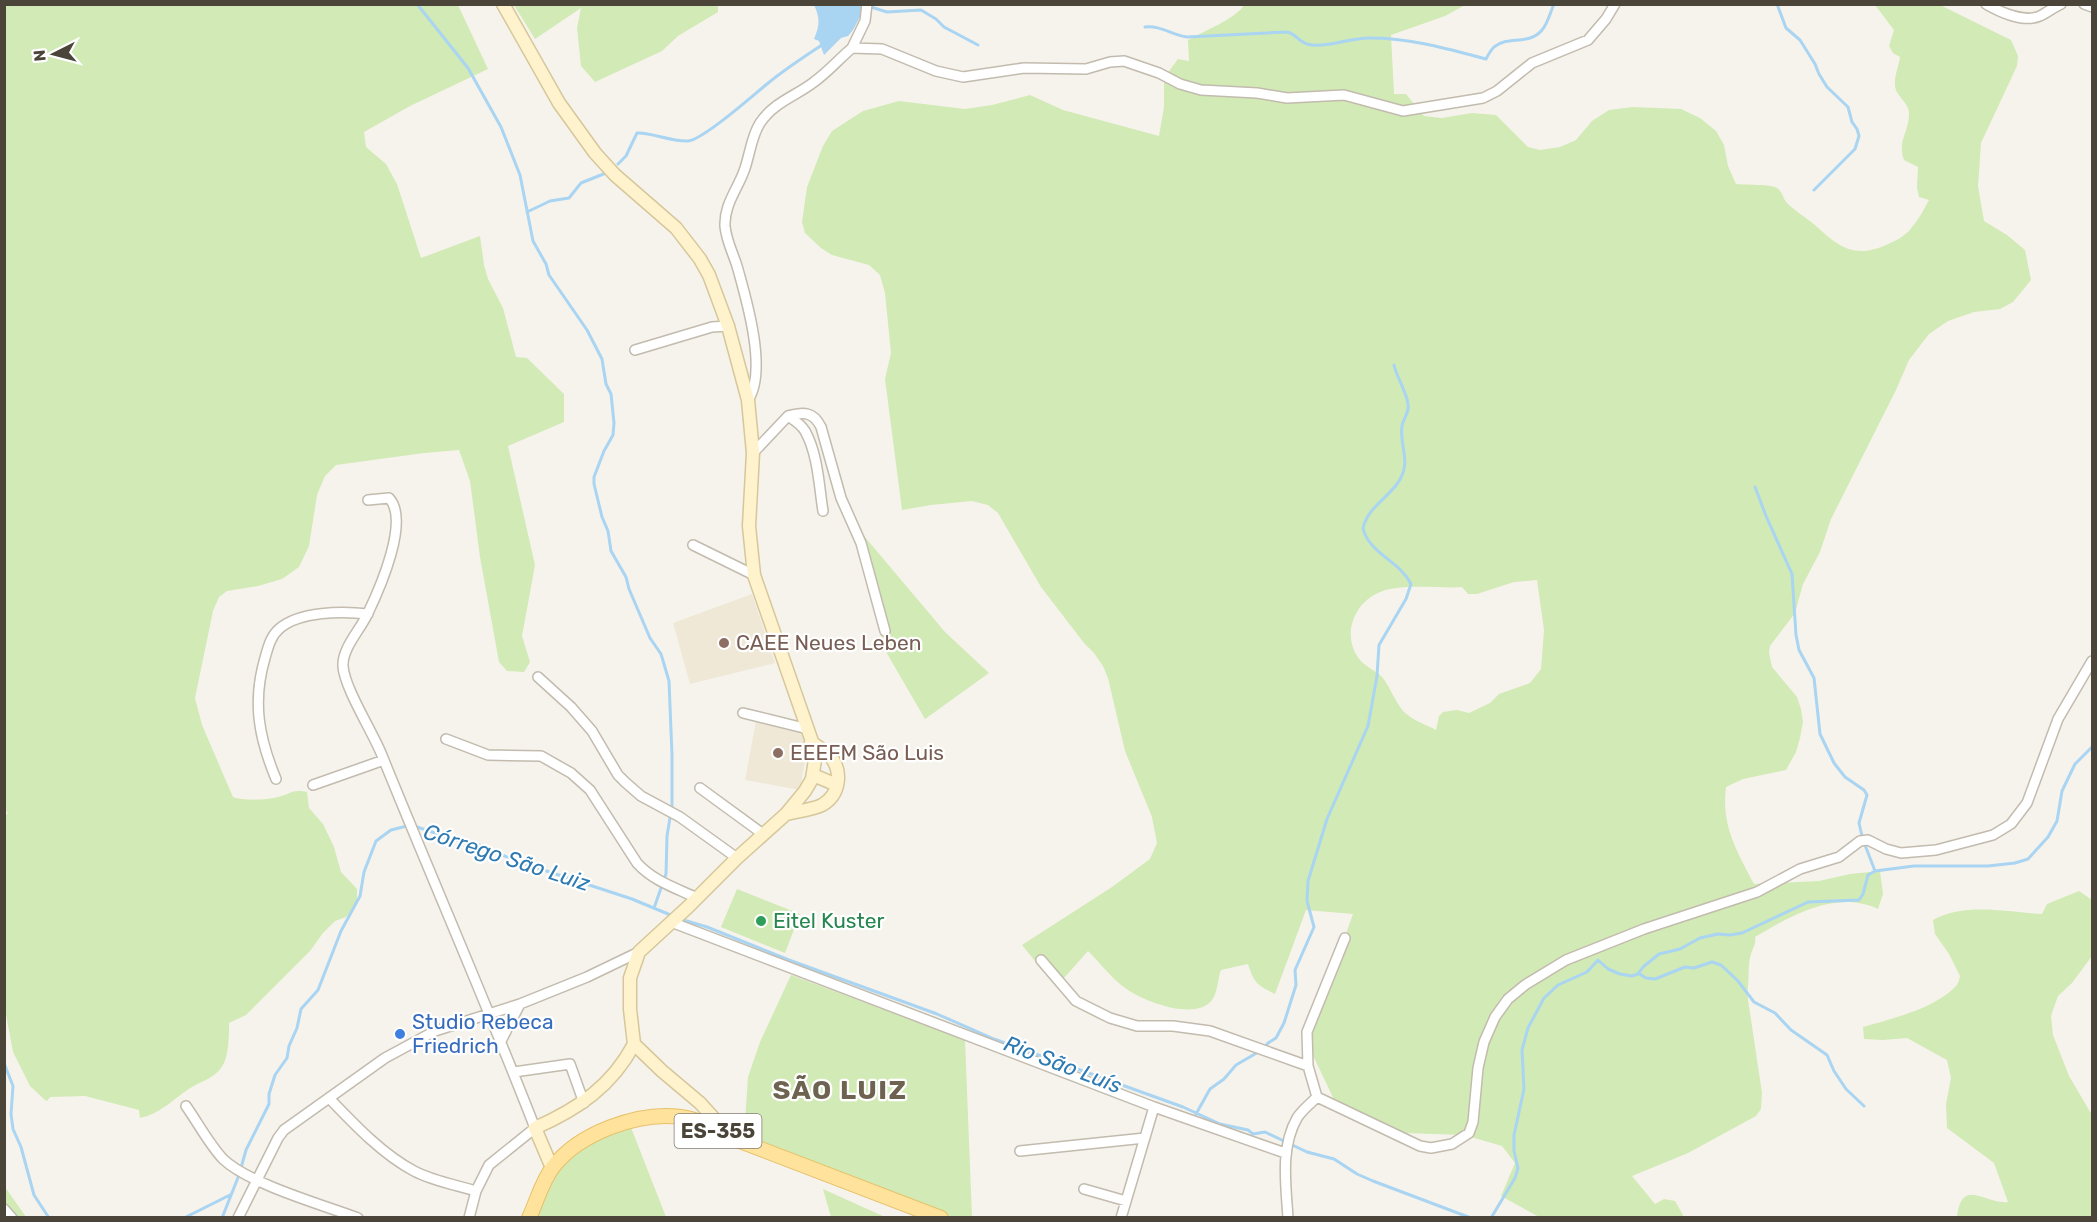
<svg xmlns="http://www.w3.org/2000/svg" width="2097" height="1222" font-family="Rubik,sans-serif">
	<rect width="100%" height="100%" fill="#f6f3ec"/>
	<path fill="#efe8d6" d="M752,594L775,663L690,684L673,623Z
		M757,716L811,725L800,790L745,780Z"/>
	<path fill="#d2eab5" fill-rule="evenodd" d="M5,4L458,5L488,69L410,106L364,132L366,147L386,164L397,184L421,258L480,236L484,265L488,279L503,308L516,357L527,358L564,394V422L508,446L535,565L522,636L530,662L524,672L507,671L499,662L480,557L470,481L459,450L424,453L336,465L325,476L317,495L309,546L299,567L282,579L258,586L227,591L219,597L213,611L195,698L202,725L233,797C242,801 268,800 278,797C292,794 291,789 307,792L309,808L323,824L334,847L341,872L357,889V904L346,917L335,921L323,933L310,951L246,1015L229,1023C229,1036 229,1054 223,1065C215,1078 204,1080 192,1087C174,1098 161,1114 140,1118L139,1110L85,1096L50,1097L47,1101L45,1100L30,1086L13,1052L5,1009L4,816L8,813L4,809Z
		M1467,4L1445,16L1391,35L1394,94H1406L1424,116L1442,118L1472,113L1496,115L1528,147L1540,150L1560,147L1576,140L1592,121L1609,110L1633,107L1681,109L1700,118L1716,131L1724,145L1728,166L1736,184C1746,185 1770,184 1777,188C1783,192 1783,199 1787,203C1796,212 1807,218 1816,226C1839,247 1854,259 1886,245C1895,241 1906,236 1912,227C1919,219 1924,209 1929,200L1919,197L1917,188L1918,167L1904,160C1897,141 1909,132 1909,114C1910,103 1895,96 1895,85C1894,77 1899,65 1900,57L1893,53L1889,46L1894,30L1875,5H1940L2011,40L2018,56L2017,66L1981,143L1978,186L1984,221L2007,235L2025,250L2031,280L2013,302L2000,309L1974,312L1948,321L1929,334L1909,360L1896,390L1831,519L1820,552L1803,584L1795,613L1770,646L1769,653L1772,667L1797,697L1801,709L1803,722L1800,738L1796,752L1786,770L1743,779L1726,787C1721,826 1737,851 1754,884L1819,881L1850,874L1880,871L1883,894L1878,909C1837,889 1790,916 1755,937C1756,945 1753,947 1751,954C1747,966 1750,980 1747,993L1762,1093L1761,1109L1756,1116L1688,1153L1632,1176L1655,1204L1664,1199L1675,1201L1684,1217H1539L1501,1196L1515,1163L1502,1146L1464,1135L1404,1133L1363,1122L1338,1108L1309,1047L1308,1017L1337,959L1353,914L1306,910L1275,994C1257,985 1254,983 1248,964L1221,970C1217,981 1218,997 1208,1004C1189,1018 1146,1002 1128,990C1114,981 1101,964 1088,951L1056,987L1022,945L1112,887L1150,859L1157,843L1152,817L1125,751L1108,678L1103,666L1094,653L1084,643L1041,587L998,513L988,505L972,501L931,505L902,510L885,379L891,353L885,293L880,275L869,265L832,255L821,248L805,233L802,222L807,187L823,146L832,131L863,111L899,101L965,109L992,105L1030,95L1063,110L1159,136L1164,107V78L1178,59L1189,61L1188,40C1202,32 1237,18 1244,5ZM1537,580L1544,630L1541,669L1530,683L1499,694L1490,703L1469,713L1457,710L1443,712L1439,716L1436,730C1427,725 1412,720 1404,712C1395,702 1391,688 1382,677C1376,671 1366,667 1360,660C1342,638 1352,606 1376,594C1398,582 1437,589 1462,587L1468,594H1477L1514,582Z
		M718,5V12L678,36L662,51L595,82L581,66L577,28L581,8L535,39L514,5Z
		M859,530L945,632L989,673L925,719L885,650L869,589Z
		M737,889L800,914L785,953L721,927Z
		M2079,891L2092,900V956L2072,983L2058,996L2051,1016L2053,1035L2069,1076L2092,1115V1217H1957C1962,1176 1985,1205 2008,1202L1994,1163L1947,1128L1946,1104L1951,1078L1947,1060L1907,1038L1883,1040L1864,1039L1863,1027C1891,1019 1933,1009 1954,988C1958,985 1959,981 1960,976L1949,954L1935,934L1933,920C1964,902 2008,912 2042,914L2047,904Z
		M791,975L965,1040L972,1217H926L744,1136L748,1077L760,1042Z
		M630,1125L666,1217L529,1218L568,1154Z
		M5,1187L26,1217H5Z
		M823,1189L885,1217H831Z"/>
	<path fill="#a9d4f2" d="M862,4V13L853,30L848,36L841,38L824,55L819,41L814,39C820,25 820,18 814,5Z"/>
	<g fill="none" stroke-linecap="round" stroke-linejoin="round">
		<path stroke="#a9d4f2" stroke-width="3" d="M417,4L468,68L501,127L520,175L533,241L546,264L549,275L587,330L602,359L606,384L611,394L614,423L613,435L604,451L594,477V484L602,517L608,531L611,551L626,577L629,589L650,638L661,654L669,681L672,755V806L667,836L666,874L654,908
			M1777,4L1786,28L1800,40L1815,64L1819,74L1827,87L1848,107L1852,122L1857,129L1859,136L1855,149L1814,190
			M871,7L887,12L921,10L936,19L944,27L978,45
			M1145,27C1160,25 1172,35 1187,37L1287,32C1295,33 1299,42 1307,44C1326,49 1351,37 1371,38C1410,38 1448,49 1486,59C1488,55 1491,50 1494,47C1508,35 1529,46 1542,30C1548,23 1550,13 1554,4
			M618,164L626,156L637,133C651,132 671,142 688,141C704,139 752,96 767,84C785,69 805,56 825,43
			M527,212L550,201L569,198L581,183L606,173
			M1755,487L1766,516L1792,574L1796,635L1799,650L1814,678L1820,734L1834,763L1845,777L1864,790L1867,795L1859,823L1862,836
			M414,826L465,843L480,845L516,861L632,899L673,916
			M1865,845L1875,871
			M680,919L707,927L789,960L937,1014L994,1039L1183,1107L1220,1124L1248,1130L1253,1134L1265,1132L1307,1152L1334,1159L1357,1174L1373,1181L1471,1218
			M1638,973L1646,978L1655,979L1685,967L1694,968L1712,962L1721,965L1738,981L1754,1002L1775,1013L1791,1030L1827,1055L1834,1071L1846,1089L1864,1106
			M1265,1047L1268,1043L1276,1038L1284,1023L1296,985L1295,970L1314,927L1307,901L1308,881L1327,819L1368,726L1377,676L1379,645L1406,599L1411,584C1400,561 1369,554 1363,528C1368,508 1386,499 1397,484C1413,462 1399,448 1402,426C1403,418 1410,413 1408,404C1407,393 1397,378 1394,365
			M4,1063L13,1086L11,1114L13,1129L21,1147L34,1195L49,1218
			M1196,1114L1210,1089L1224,1079L1236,1065L1260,1051
			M184,1218L230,1195
			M222,1218L239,1175L246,1150L269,1104V1094L275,1075L287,1058L289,1046L297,1028L301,1009L318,990L341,931L360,896L364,872L376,841L391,830L407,826
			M1491,1218L1515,1178L1518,1168L1514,1151V1135L1524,1089L1522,1050L1528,1028L1544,998L1558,985L1587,972L1598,960L1608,969L1620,974L1632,976L1638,974L1643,967L1659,954L1680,949L1700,938L1718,934L1730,935L1742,933L1808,902L1859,900L1863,894L1868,875L1875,871L1914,866H1988L2015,863L2028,859L2048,837L2057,821L2062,791L2075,764L2092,747"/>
		<g stroke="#c2bbae" stroke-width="12">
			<path id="street" d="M1986,4C2000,12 2024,23 2040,16C2048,12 2054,7 2061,4
				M2084,4L2092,7
				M852,48L865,21L867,4
				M635,350L712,327L728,326
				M748,400C768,371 746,298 737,266C733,253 726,240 725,226C724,205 737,190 744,171C750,155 751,137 760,123C774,102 796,96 814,82C828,72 839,59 852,48L882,49L936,71L963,77L1024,68L1086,69L1110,62L1124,61L1159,73L1180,84L1201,90L1257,93L1287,98L1344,95L1403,111L1483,98L1497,91L1532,63L1588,40L1606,19L1615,4
				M788,416C803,412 813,411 821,427L841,498L861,543L885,631
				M753,453L788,416C794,420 801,424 805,431C818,454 819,486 823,511
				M368,500L389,498C410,520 380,588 368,613C361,629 342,648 343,666C344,687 372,731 381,753C432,879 486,1002 535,1128L489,1165L476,1191L469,1218
				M693,545L754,575
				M538,677L571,707L592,731L618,775L625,782L641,796L680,817L737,858
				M743,713L808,729
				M446,739L488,755L541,756L571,773L590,790L637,863C653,881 676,888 697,898
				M276,779C259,738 252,702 265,658C268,648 270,637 279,629C299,611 343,611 368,614
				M313,785L384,760
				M700,788L763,834
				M671,922L1154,1107L1285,1153
				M1041,960L1076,1001L1110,1018L1137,1026H1173L1210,1031L1308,1066
				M501,1041L520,1004
				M514,1072L570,1064L584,1103
				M1317,1097L1308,1066L1307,1032L1345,938
				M329,1098C354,1124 382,1154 414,1171C433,1181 456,1185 476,1191
				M186,1106C198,1123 209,1144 223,1159C249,1184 323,1205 358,1218
				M1020,1151L1145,1138
				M1084,1189L1126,1201
				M4,1209L12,1218
				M238,1218L278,1138L284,1130L385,1058L435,1031L520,1004L587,977L639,952
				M1121,1218L1154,1107
				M1288,1218C1286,1185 1280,1148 1297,1118C1302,1110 1310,1104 1317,1097L1420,1146L1431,1148L1452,1144L1469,1133L1473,1122L1478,1068L1484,1042L1495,1017L1508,999L1525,985L1566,960L1644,929L1757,892L1800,869L1839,857L1860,841L1868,840L1886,849L1901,853L1936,850L1993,835L2011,824L2027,803L2058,719L2092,661"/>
		</g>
		<g stroke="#d6c79b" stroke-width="15">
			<path id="secondary" d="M503,4L559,103L595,153L615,175L676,228L700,259L709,275L728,326L748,400L753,453L749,526L754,575L816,753L812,779L805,791L786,814L737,858L689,906L639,952L630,978V1009L634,1044L662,1071L700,1103L729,1135
				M813,775L837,785
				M786,814C797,811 812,810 822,805C840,795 843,771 830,756C825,751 817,746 811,742
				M552,1168L535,1128C578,1109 612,1086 634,1044"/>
		</g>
		<g stroke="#e6c16a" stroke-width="16">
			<path id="primary" d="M529,1218C537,1201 542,1181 553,1167C579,1133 639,1111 681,1117C699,1119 717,1130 732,1138L941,1218"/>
		</g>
		<use href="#street" stroke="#fff" stroke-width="9"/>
		<use href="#secondary" stroke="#fff3cd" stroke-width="12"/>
		<use href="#primary" stroke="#ffe39c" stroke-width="14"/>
	</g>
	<g fill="#8d6e63" stroke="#fff" stroke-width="2">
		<circle cx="724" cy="643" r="6"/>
		<circle cx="778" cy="753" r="6"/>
	</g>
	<circle fill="#2e9e5b" stroke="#fff" stroke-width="2" cx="761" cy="921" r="6"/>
	<circle fill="#3f7fe0" stroke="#fff" stroke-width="2" cx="400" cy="1034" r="6"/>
	<g text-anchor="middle" stroke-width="4.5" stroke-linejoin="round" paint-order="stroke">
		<rect fill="#fff" stroke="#817c74" stroke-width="1.5" x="674.5" y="1114" width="87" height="34" rx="4.5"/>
		<g font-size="20" font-weight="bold" fill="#4b4439">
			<text x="718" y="1138">ES-355</text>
		</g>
		<g font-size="21" fill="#785e54" stroke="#fff" text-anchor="start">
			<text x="736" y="650">CAEE Neues Leben</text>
			<text x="790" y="760">EEEFM São Luis</text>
		</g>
		<g font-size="21" fill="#27864d" stroke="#fff" text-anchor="start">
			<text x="773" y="928">Eitel Kuster</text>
		</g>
		<g font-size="21" fill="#366cbe" stroke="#fff" text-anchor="start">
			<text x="412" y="1029">Studio Rebeca<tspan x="412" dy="24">Friedrich</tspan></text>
		</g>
		<g font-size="22" font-style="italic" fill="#2e7ab2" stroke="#fff">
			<text transform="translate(507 857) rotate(18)" y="8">Córrego São Luiz</text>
			<text transform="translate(1063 1064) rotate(21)" y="8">Rio São Luís</text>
		</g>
		<g font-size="27" font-weight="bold" letter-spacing="1.5" fill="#6e6250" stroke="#fff">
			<text x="840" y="1099">SÃO LUIZ</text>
		</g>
	</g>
	<rect width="2097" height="1222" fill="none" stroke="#4b4439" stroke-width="12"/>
	<g transform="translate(54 54) rotate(264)" stroke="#ffffff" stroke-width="4.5" paint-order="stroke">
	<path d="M0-4.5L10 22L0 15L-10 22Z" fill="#4b4439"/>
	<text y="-9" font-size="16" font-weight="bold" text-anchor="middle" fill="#4b4439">N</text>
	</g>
</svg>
